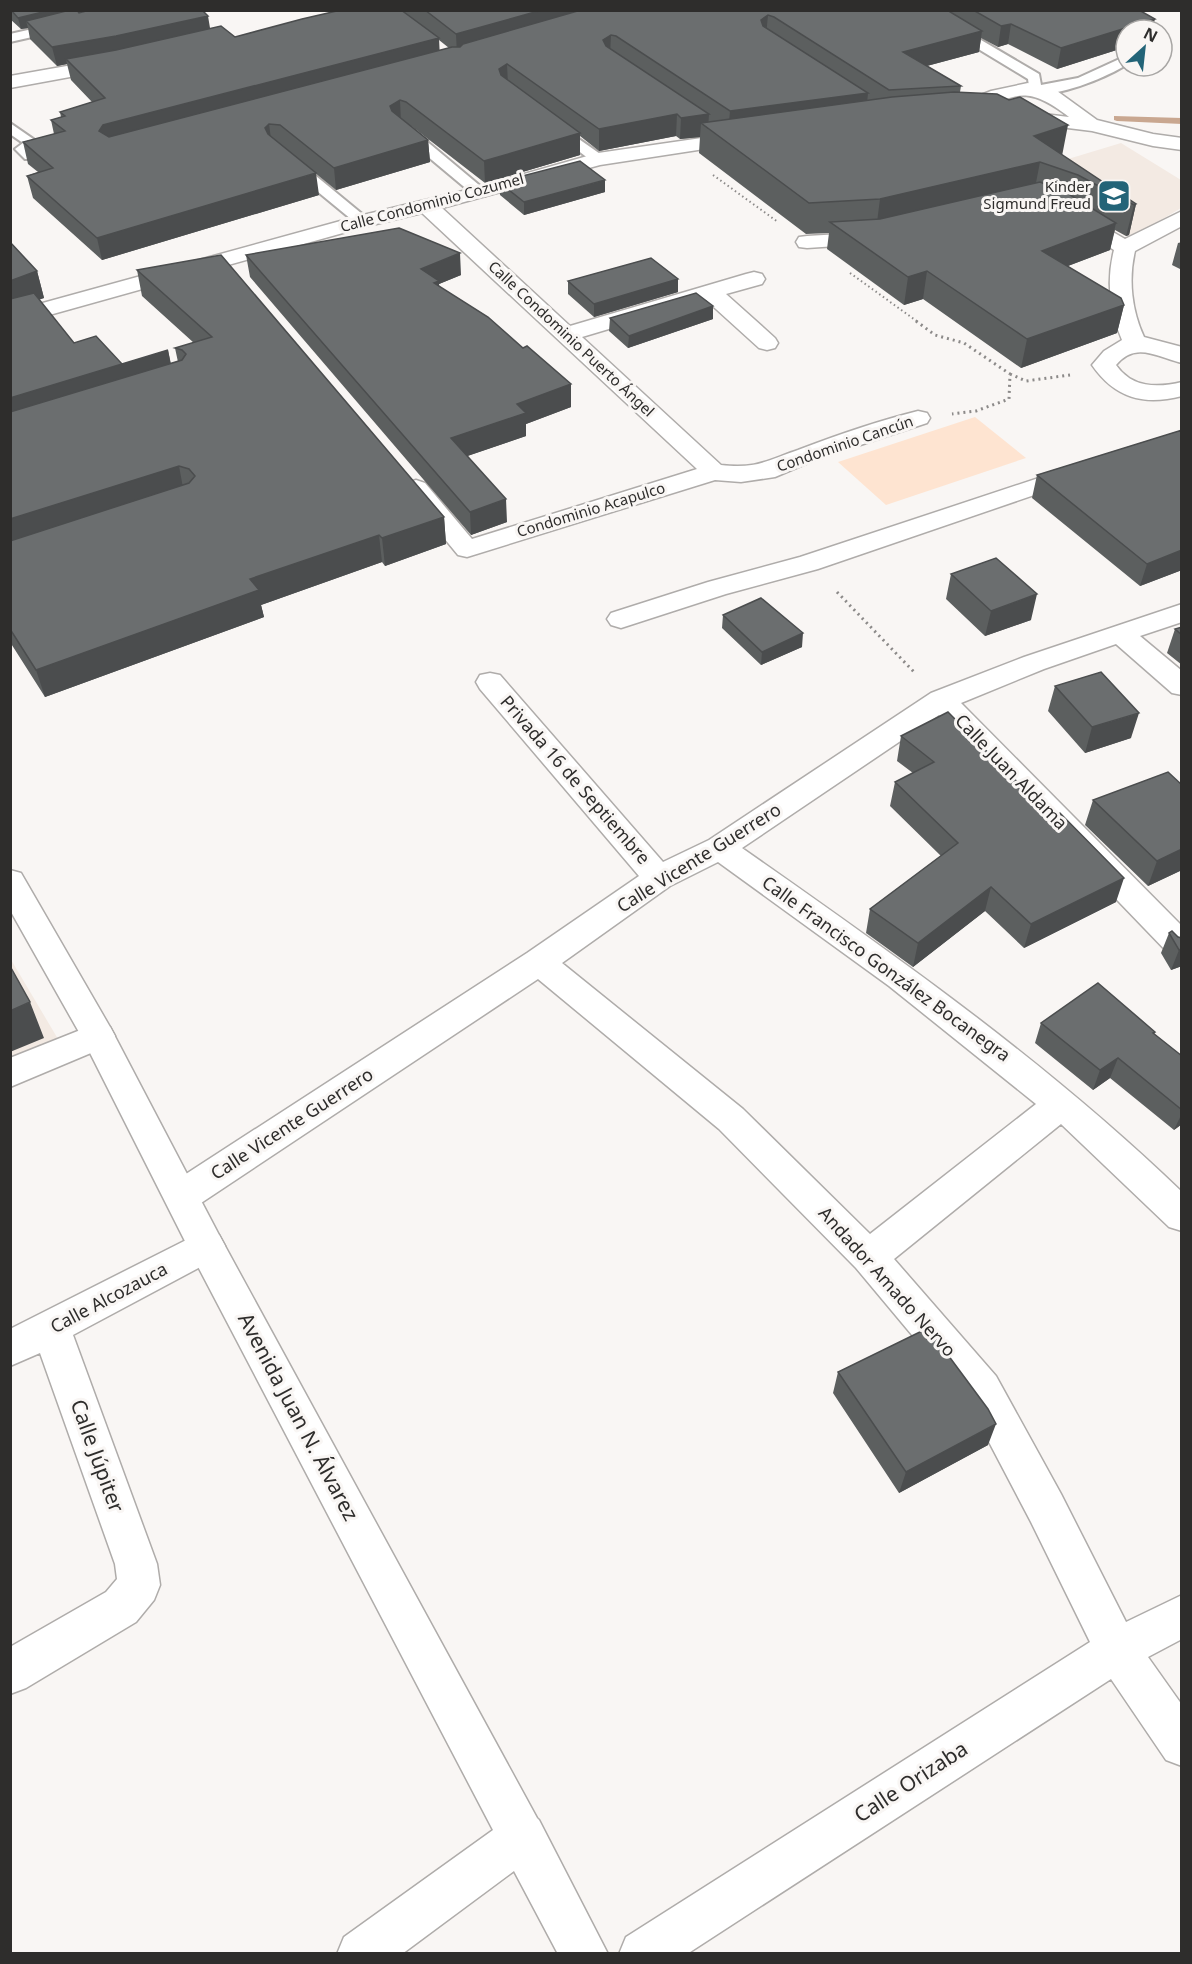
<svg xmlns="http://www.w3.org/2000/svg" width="1192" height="1964" font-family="'Noto Sans',sans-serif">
	<rect width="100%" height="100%" fill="#f9f6f4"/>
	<path fill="#f3eae3" d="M1121,143L1181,180V208L1136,235L1125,236L1081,209L1015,175Z
		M10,958L58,1039L11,1060H10Z"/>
	<path fill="#fee4d1" d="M975,417L1026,458L886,505L838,462Z"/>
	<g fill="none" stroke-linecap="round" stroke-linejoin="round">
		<path fill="#c9a790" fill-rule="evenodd" d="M1114,116L1182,118V124L1117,121L1114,120Z"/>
		<g stroke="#afacaa" stroke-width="4">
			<path id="lane" d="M914,10H930L1039,74L1041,85L1078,78L1126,56V65C1105,78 1055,99 1030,93L1028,79Z
				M59,23L63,24V30L10,42V34Z
				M10,123L39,143L31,150L37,156L35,159H25L15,149L23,143L10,134Z
				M556,123L603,156L605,159L603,162H593L551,130L549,127Z
				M407,128L412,129L485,190L487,193L485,196H475L402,135L400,132Z
				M294,161L299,162L367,218L369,221L367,224H357L289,168L287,165L289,162Z"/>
		</g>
		<g stroke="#afacaa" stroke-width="3">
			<path id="street" d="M112,58L119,60L121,64L119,68L10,88V76Z
				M1028,83L1057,91L1097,120L1153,134L1182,138V150L1153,146L1092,131L1011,121L1008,117L1011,113L1018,111L1069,117C1017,77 1012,103 960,116L953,114L950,110L953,106L991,91Z
				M743,132L750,134L753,138L750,142L600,165L442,208L570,326L746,274L754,272L762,274L765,279L762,284L726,294L775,338L778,343L775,348L767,350L759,348L706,300L582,337L721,465C756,469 766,461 798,450C837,435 878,421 918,411L927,413L930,418L927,423L815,460L775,477L741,482L715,480L467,557L458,555L407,493L403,488L407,483L416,480L425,483L472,539L697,469L422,213L368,226L10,326V312L355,217L475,188L598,153Z
				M1073,211L1080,213L1125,239L1182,211V226L1135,251C1128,280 1132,311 1144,337L1182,347V363C1157,357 1136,341 1116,365C1132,388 1157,388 1182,382V396C1143,406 1115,398 1092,365L1104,351L1122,340C1110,312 1106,281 1114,250L1066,221L1063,217L1066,213Z
				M874,232L882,233L885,238L882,243L807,248L799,247L796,242L799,237L807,236Z
				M1078,465L1087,467L1090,472L1087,477L818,569L726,594L621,628L611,625L607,619L611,613L708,582L800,557Z
				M1182,604V622L1140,636L1182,671V695L1172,693L1116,644L1044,669L961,703L1182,926V959L1171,956L939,715L742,848C895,955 1047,1062 1182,1192V1231L1169,1227L1061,1124L894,1259L996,1376L1061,1494L1126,1622L1182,1595V1639L1148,1657L1182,1705V1766L1166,1760L1111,1679L687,1954H619L626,1937L1090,1642L1031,1522L968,1402L856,1268L719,1129L538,979L195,1207L182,1211L169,1207L164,1196L169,1185L527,953L639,876L480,689L476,682L480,675L490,673L500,675L663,862L709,840L931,693L1024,657ZM718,862L889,986L1036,1104L870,1234L743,1109L562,963L670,886Z
				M98,1023L110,1027L115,1036L110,1045L10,1087V1058Z
				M206,1230L219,1235L225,1246L219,1257L73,1335L157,1564L160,1585L154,1600L136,1622L26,1688L10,1694V1647L106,1592L117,1579L115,1564L40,1353L10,1366V1329Z"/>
		</g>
		<g stroke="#afacaa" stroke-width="3">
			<path id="secondary" d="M10,870L21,873L110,1027L219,1235L537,1818L539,1820L608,1954H558L514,1871L402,1954H337L344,1937L493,1830L193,1257L84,1041L10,910Z"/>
		</g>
		<path stroke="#8c8a89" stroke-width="2" stroke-dasharray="1.5 3" stroke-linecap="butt" d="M713,175L778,222
			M850,273L918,322"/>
		<path stroke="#8c8a89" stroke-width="3" stroke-dasharray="2 4" stroke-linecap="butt" d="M916,321L935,335L964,343L1010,374L1009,399L976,411L952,414
			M1010,374L1026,381L1070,375
			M837,592L915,673"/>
		<use href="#lane" fill="#fff" fill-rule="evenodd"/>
		<use href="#street" fill="#fff" fill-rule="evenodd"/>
		<use href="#secondary" fill="#fff" fill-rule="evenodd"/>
	</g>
	<path fill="#5c5f5f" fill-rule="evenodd" d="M10,10L68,11L210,29L235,37L337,11L336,10H1139L1126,30V47L1057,69L1008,44L998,47L981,38L979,52L927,66L961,86L960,92L1062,155L1136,204L1129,235L1126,236L1115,230L1110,250L1068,266L1124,305L1117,333L1021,368L923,299L904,305L827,249L829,233L806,234L699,153L700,137L680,139L676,136L599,151L580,136V155L485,183L410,125L428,140L430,162L336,190L282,146L319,195L102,260L33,198L27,176L38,172L28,164L23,142L54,134L51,120L61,117L60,112L92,102L71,80L67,64L57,66L30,39L28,28L21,29L10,19ZM439,40L449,48L439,51Z
		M499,182L605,192L524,215L500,195Z
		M10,242L37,271L44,298L39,299L74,343L122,364L168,350L171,364L178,362L175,348L194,343L142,296L137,270L444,517L446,544L385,566L382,562L261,605L264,617L45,697L10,642Z
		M1182,242V270L1172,265L1178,243Z
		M246,255L461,275L439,284V286L571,384V407L526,424V436L467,456L507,522L471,535L250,277Z
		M678,279V292L594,317L568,294V281Z
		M713,306V319L628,348L609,331L610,318Z
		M1182,430V570L1140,586L1032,498L1037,475Z
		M951,574L1031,620L985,636L946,599Z
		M723,615L802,647L761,665L722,628Z
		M1182,627V665L1167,653L1175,629Z
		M1055,686L1131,738L1085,753L1048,711Z
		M901,736L1116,902L1024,948L985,911L913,967L866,933L870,909L941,856L890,806L895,782L913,773L897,761Z
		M1182,785V870L1148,886L1085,825L1093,800Z
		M1169,933L1182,938V966L1171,970L1161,953Z
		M1041,1023L1155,1032L1154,1034L1182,1056V1124L1174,1130L1110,1078L1093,1090L1035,1043Z
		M838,1372L988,1445L899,1493L833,1393Z"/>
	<path fill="#4b4d4e" d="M51,10H68L70,18L26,21L28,28L21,29L18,18Z
		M542,10H617L457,55L456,34Z
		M768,15L766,36L761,20Z
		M208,16L211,34L66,59L67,64L57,66L52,47Z
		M1155,19L1152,30H1126V47L1057,69L1061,48Z
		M1011,24L1008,44L998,47L1001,26Z
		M982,31L979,52L900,73L903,52Z
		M611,35L610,56L603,40Z
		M439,38L440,59L104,153L99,131L103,125Z
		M507,64L508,85L500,90L499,69Z
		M868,93L866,114L728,133L730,111Z
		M400,100L401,122L392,127L390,106Z
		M677,114L676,136L599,151V129Z
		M709,114L708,129L701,123L700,137L680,139L681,118Z
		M269,124L272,146L265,128Z
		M1068,125L1062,156L1040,162L1034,193L876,230L880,199L1034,136Z
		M580,133V155L485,183L484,161Z
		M428,140L430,162L336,190L334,168Z
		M316,173L319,195L102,260L97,238Z
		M605,180V192L524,215V202Z
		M1136,204L1129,235L1126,236L1134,205Z
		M1116,223L1110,250L1036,278L1042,251Z
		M460,253L461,275L439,284L441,303L421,269Z
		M37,271L44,298L10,310V281Z
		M927,271L923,299L904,305L908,277Z
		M678,279V292L594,317V304Z
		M1124,305L1117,333L1021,368L1027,339Z
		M713,306V319L628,348L629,336Z
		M168,350L173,377L10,427V398Z
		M571,384V407L526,424V436L453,461L451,438L517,404Z
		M179,466L184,493L10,549V519Z
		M506,499L507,522L471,535L470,512Z
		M444,517L446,544L385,566L382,538Z
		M379,535L382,562L261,605L264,617L45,697L36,670L250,579Z
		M1182,550V570L1140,586L1147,564Z
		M1037,594L1031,620L985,636L991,611Z
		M803,633L802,647L761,665L762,652Z
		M1139,713L1131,738L1085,753L1092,727Z
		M1182,849V870L1148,886L1157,861Z
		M1124,878L1116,902L1024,948L1031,924Z
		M991,887L985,911L913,967L918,943Z
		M1182,948V966L1171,970L1179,950Z
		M30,1002L44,1038L10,1052V1011Z
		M1118,1058L1110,1078L1093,1090L1100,1070Z
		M1182,1113V1124L1174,1130Z
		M996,1424L988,1445L899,1493L906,1472Z"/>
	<path fill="#6b6e6f" stroke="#4b4d4e" stroke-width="1.5" d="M11,10H51L18,18Z
		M70,10H77L79,13L90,10H202L208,16L116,36L52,47L26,21Z
		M341,10H401L439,38L103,125L99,131L109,137L452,47H460L463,44L581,10H947L982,31L903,52L961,86L889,90L774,17L768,15L761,20L763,26L868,93L730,111L616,36L611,35L603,40L606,46L709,114L681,118L677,114L599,129L507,64L499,69L501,75L580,133L484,161L406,102L400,100L390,106L392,111L428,140L334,168L280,125L269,124L265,128L268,134L316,173L97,238L27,176L53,168L23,142L65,131L51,120L65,116L60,112L105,98L66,59L116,50L221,26L235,37L302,19Z
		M425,10H542L456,34Z
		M973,10H1139L1155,19L1061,48L1011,24L1001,26Z
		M954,92L997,94L1009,100L1020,97L1068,125L1034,136L1136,204L1134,205L1078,175L1040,162L880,199L809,203L701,123L892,97Z
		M580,161L605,180L524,202L499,182Z
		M1040,182L1067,193L1116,223L1042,251L1121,298L1124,305L1027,339L927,271L908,277L830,222L880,219Z
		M399,228L460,253L421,269L439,281L434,283L488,317L523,348L527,346L571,384L517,404L526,413L451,438L506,499L470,512L246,255Z
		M10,242L37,271L10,281Z
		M221,255L444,517L382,538L379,535L250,579L259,590L36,670L10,629V541L189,483L195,476L189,469L179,466L10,519V412L182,360L186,354L182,350L175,348L212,337L137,270Z
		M651,258L678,279L594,304L568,281Z
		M34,293L74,343L96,336L122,364L168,350L10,398V299Z
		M696,293L713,306L629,336L610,318Z
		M1182,430V550L1147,564L1037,475Z
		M996,558L1037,594L991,611L951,574Z
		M761,598L803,633L762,652L723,615Z
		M1182,627V635L1175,629Z
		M1101,672L1139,713L1092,727L1055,686Z
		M948,712L1051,816L1060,813L1124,878L1031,924L991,887L918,943L870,909L958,843L895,782L934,762L901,736Z
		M1168,772L1182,785V849L1157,861L1093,800Z
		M1172,931L1178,937L1182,938V948L1179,950L1169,933Z
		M10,966L30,1002L10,1011Z
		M1098,983L1155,1032L1153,1033L1182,1056V1110L1118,1058L1100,1070L1041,1023Z
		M928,1328L988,1409L996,1424L906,1472L838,1372Z"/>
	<defs>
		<g id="school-square" transform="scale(1.725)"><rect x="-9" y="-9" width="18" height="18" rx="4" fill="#236478" stroke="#f9f6f4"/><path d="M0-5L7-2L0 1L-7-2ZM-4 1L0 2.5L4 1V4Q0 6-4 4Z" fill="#fff"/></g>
	</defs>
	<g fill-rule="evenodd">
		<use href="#school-square" x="1114" y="196"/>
	</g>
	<g text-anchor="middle" stroke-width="6" stroke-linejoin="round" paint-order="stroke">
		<g font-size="15" fill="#2e2d2c" stroke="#f9f6f4" text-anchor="end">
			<text x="1091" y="192">Kinder<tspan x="1091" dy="17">Sigmund Freud</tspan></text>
		</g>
		<g font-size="15" fill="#2e2d2c" stroke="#f9f6f4">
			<text transform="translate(432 203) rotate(-15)" y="5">Calle Condominio Cozumel</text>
			<text transform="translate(571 339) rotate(43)" y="5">Calle Condominio Puerto Ángel</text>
			<text transform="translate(845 444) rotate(-19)" y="5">Condominio Cancún</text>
			<text transform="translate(591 510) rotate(-17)" y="5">Condominio Acapulco</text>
		</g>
		<g font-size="18" fill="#2e2d2c" stroke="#f9f6f4">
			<text transform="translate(1011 772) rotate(46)" y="6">Calle Juan Aldama</text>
			<text transform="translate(575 780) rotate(49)" y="6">Privada 16 de Septiembre</text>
			<text transform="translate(699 858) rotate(-32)" y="6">Calle Vicente Guerrero</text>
			<text transform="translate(886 969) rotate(36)" y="6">Calle Francisco González Bocanegra</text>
			<text transform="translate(292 1124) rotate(-33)" y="6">Calle Vicente Guerrero</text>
			<text transform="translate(887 1282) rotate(48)" y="6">Andador Amado Nervo</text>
			<text transform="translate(109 1298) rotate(-28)" y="6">Calle Alcozauca</text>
		</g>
		<g font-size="21" fill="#2e2d2c" stroke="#f9f6f4">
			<text transform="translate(298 1417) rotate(62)" y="7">Avenida Juan N. Álvarez</text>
			<text transform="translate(97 1456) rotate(70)" y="7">Calle Júpiter</text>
			<text transform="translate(911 1782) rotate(-33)" y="7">Calle Orizaba</text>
		</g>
	</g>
	<rect width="1192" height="1964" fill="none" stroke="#2e2d2c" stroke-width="24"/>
	<g transform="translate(1144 48) rotate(27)"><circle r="28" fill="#f9f6f4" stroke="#a8a6a4" stroke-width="1.5"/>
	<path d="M0-4.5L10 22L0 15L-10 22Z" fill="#236478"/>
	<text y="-9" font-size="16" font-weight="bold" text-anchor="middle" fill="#2e2d2c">N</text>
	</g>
</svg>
